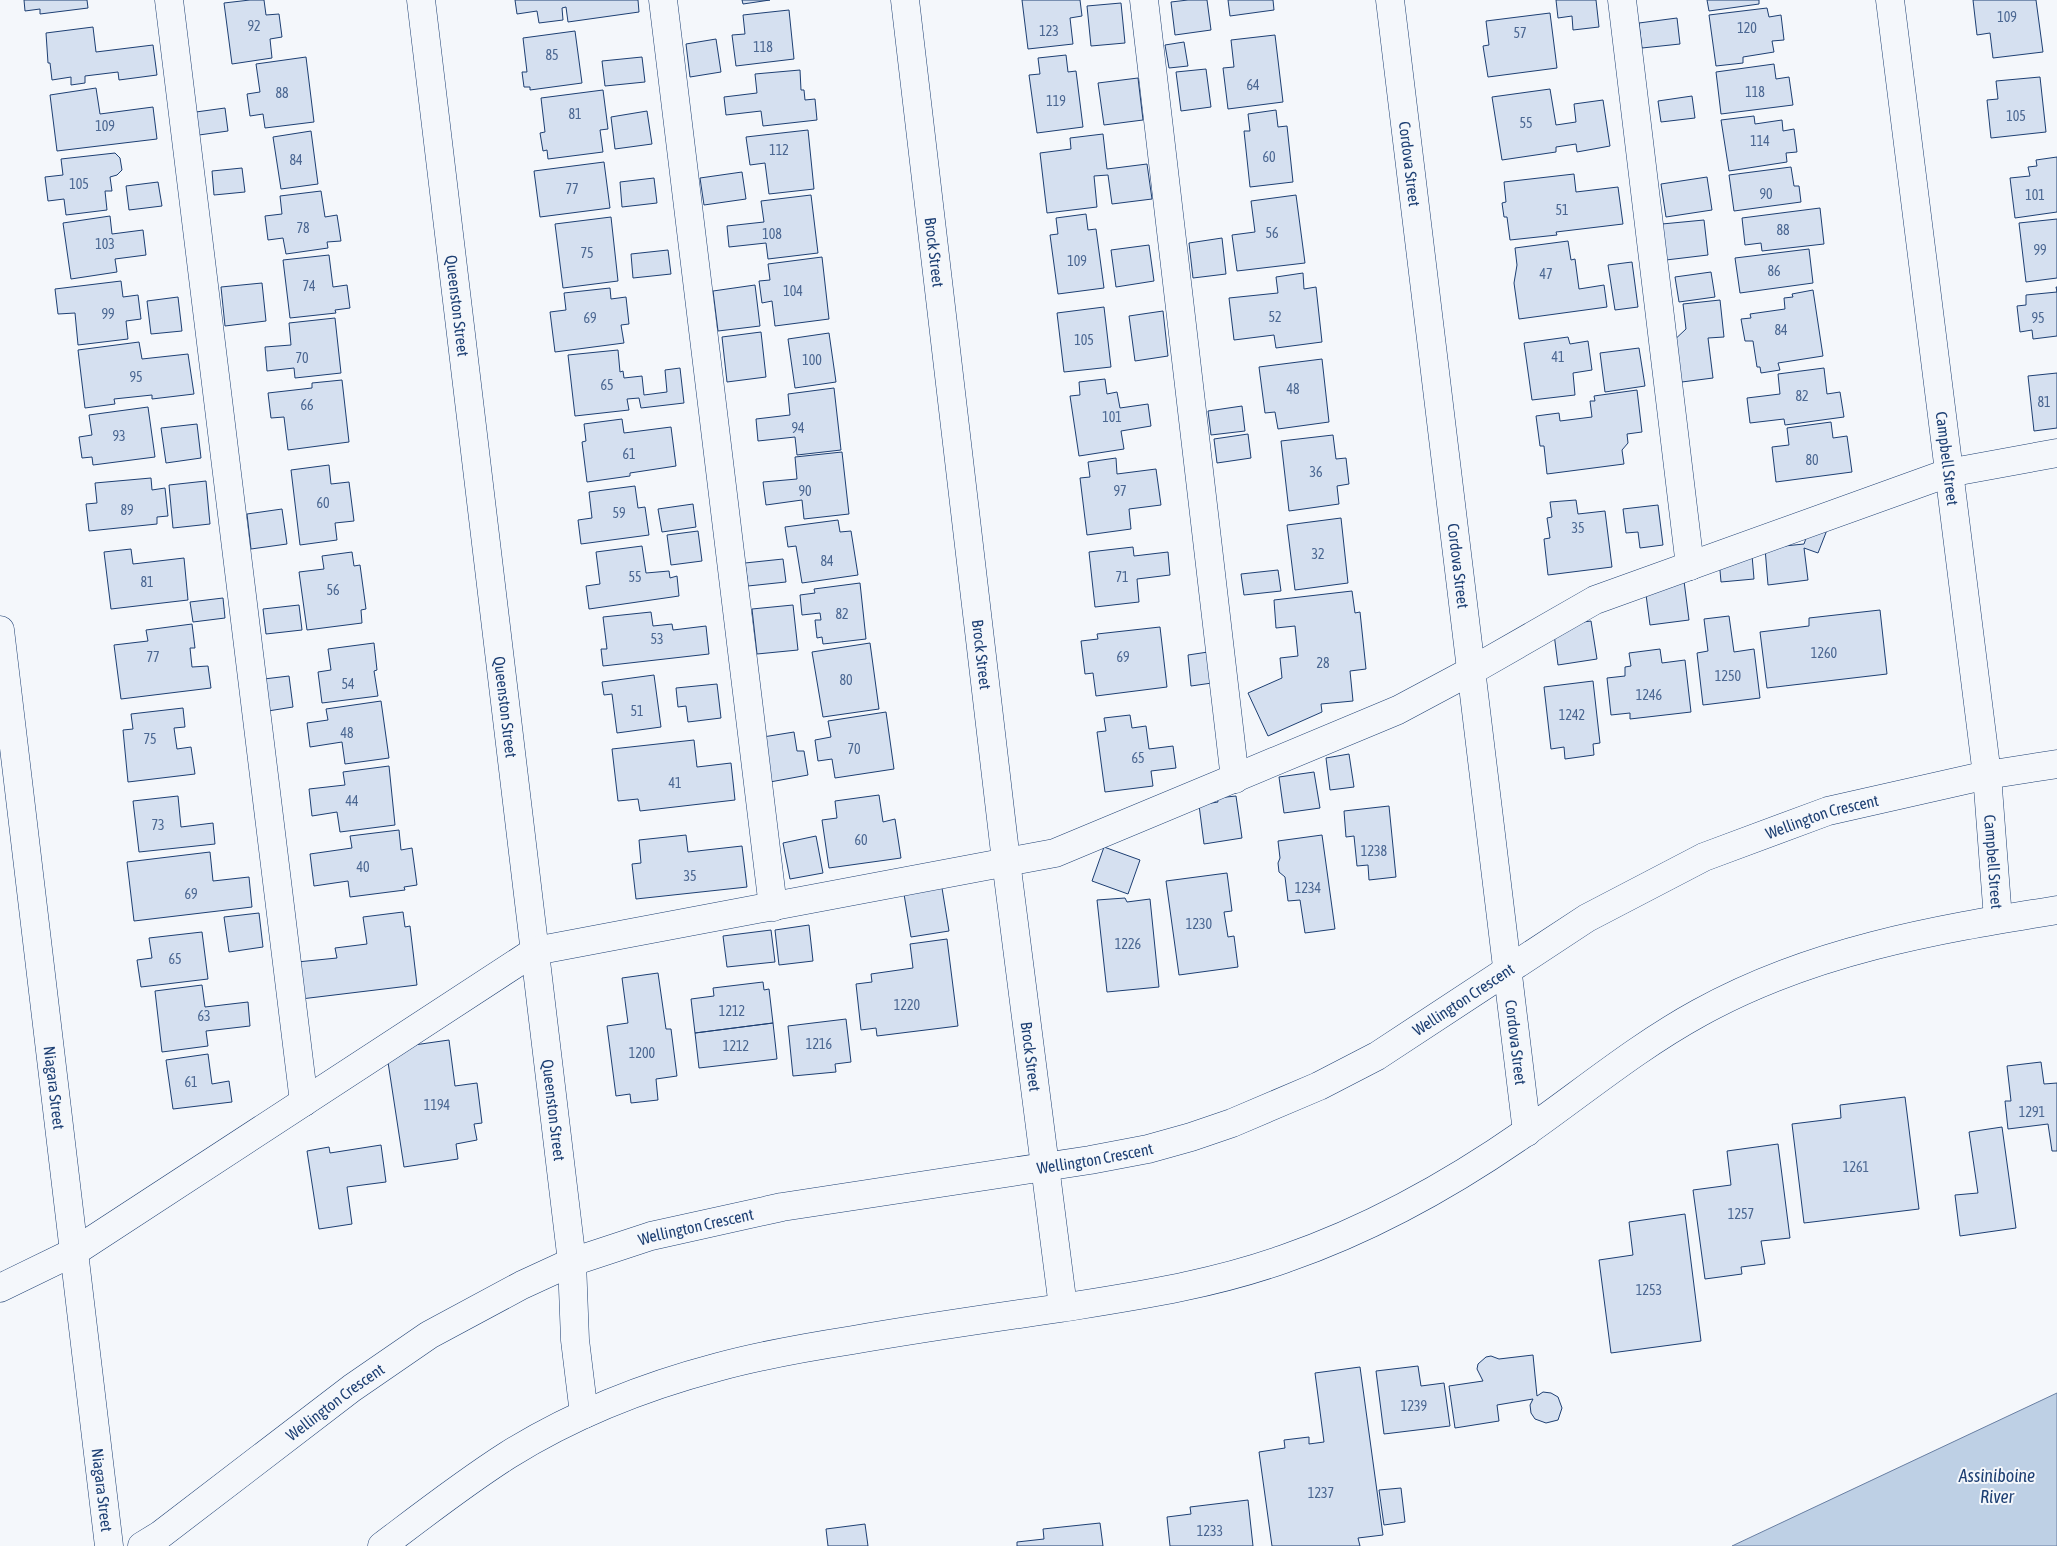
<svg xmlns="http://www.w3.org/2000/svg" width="2057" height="1546" font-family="'Asap Condensed',sans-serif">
	<rect width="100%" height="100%" fill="#f4f7fb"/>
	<path fill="#bed0e5" stroke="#687fa3" d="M2057,1393V1546H1732Z"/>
	<path fill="#d5e0f0" stroke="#1d3f73" d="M24,0H87L88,8L40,14V9L25,11Z
		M250,0H264L266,15L279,14L282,37L270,39L272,58L232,64L224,3Z
		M515,0H638L639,12L568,22L566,7L562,8L563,20L539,23L537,11L517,14Z
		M742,0H770L743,4Z
		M1022,0H1080L1082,16L1070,18L1073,44L1028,49Z
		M1188,0H1207L1211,30L1175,35L1171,2Z
		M1228,0H1273L1274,10L1230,16Z
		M1556,0H1596L1599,27L1573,30L1572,16L1558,18Z
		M1707,0H1759V4L1709,11Z
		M1973,0H2036L2043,52L1993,58L1990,33L1977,35Z
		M1121,3L1125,43L1091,46L1087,6Z
		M1767,8L1769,17L1781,15L1784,40L1772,41L1774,52L1743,57V63L1716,66L1709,15Z
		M789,10L794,59L736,66L732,35L745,34L743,15Z
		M1550,13L1557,68L1488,77L1483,46L1489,45L1486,21Z
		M1677,18L1680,44L1642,48L1639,23Z
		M93,27L96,52L153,45L157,75L119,80L118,72L85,76V83L71,85V77L52,80L50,63H48L46,33Z
		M575,31L582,83L530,90V87H524L522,72H527L523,38Z
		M1275,35L1283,102L1228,109L1223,68L1234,67L1231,40Z
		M716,39L721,72L690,77L686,44Z
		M1184,42L1188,66L1169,68L1165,45Z
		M1066,55L1068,72L1076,71L1083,127L1037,133L1029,75L1040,74L1038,58Z
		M306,57L314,122L265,128L263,114L250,116L247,94L260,92L256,64Z
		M642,57L645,82L605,86L602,61Z
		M1774,64L1776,79L1789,77L1793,105L1721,114L1716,72Z
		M1206,69L1211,107L1181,111L1176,72Z
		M800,70L801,90H804L805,100L815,99L817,120L763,126L761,111L726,115L724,97L757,93L755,74Z
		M2040,77L2046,132L1991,138L1987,100L1998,99L1996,81Z
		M1138,78L1143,120L1104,125L1098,83Z
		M96,88L100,114L153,107L157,139L57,151L50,95Z
		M1550,89L1556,125L1576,122L1574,104L1603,100L1610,146L1577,152L1576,144L1556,147V152L1502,160L1492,97Z
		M603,90L608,129L600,130L603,152L548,159L547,150L543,151L540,133L545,132L541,98Z
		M1692,96L1695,118L1661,122L1658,101Z
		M225,108L228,131L199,135L196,112Z
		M1276,110L1278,127L1287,126L1293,182L1250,187L1244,131H1250L1248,114Z
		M647,111L652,144L615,149L611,117Z
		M1754,116L1755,124L1782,120L1783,131L1794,129L1797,152L1786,153L1787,162L1729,171L1721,120Z
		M808,130L814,189L769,194L765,163L750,165L746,137Z
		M311,131L318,184L281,189L273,137Z
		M1103,134L1107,169L1147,164L1152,199L1112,204L1108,175L1094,176L1097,207L1047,213L1040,153L1071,149L1070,138Z
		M115,153L120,158L122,170L117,175L110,177L112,191H105L107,210L66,215L64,199L48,201L45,177L63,175L61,159Z
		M2057,157V212L2015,218L2010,178L2030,176L2028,167L2037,166L2036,160Z
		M604,162L610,208L540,217L534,171Z
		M1791,167L1794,186H1799L1801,202L1734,211L1729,175Z
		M242,168L245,192L214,195L212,171Z
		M742,172L746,199L704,205L700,178Z
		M1574,174L1576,192L1618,187L1623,224L1556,232L1557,235L1510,240L1507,217H1504L1502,203L1506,202L1504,182Z
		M1707,177L1712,210L1666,217L1661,184Z
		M654,178L657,203L622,207L620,182Z
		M158,182L162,206L129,210L126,186Z
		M321,191L325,217L337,215L341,241L327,242L328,248L286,254L283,238L268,240L265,216L282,214L280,196Z
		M811,195L818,253L768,259L766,243L729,247L727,226L764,222L761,201Z
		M1296,195L1305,263L1237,271L1232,235L1255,232L1251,201Z
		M1820,208L1824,244L1762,251L1761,243L1745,245L1742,218Z
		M1086,214L1088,230L1096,229L1104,288L1058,294L1050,235L1058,234L1056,218Z
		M110,216L112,234L143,230L146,255L115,259L117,272L71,279L63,223Z
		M611,217L618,281L563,288L555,224Z
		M2057,219V278L2026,282L2019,223Z
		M1704,220L1708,255L1666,260L1662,224Z
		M1222,238L1226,274L1193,278L1189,243Z
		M1568,241L1571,260L1575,259L1579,289L1604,285L1607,307L1519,319L1514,283L1517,265L1515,248Z
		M1149,245L1154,281L1116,287L1111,250Z
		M1809,249L1813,283L1740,293L1735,258Z
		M668,250L671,274L633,278L631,254Z
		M329,255L333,287L347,285L350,308L335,310L336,313L290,318L283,260Z
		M822,257L829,319L775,326L772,301L762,303L759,281L770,280L768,264Z
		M1632,262L1638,307L1615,310L1608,265Z
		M1711,272L1715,297L1679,302L1675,277Z
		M1303,273L1304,289L1316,287L1322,342L1276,348L1274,335L1234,340L1229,298L1278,293L1276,277Z
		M121,281L123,297L138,295L141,319L126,321L128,339L78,345L75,313L58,314L55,289Z
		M262,283L266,321L225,326L221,287Z
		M755,285L760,326L718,331L713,291Z
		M2056,287H2057V336L2033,339L2032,330L2020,332L2017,306L2026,305V295L2057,292Z
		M610,288L611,299L626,297L629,324L621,325L624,343L555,352L550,312L566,310L564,293Z
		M1813,290L1823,356L1778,363L1780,370L1761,373L1760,367H1757L1753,341H1745L1741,319L1751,318L1750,314L1785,309L1784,298L1793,297L1792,294Z
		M178,297L182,331L151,334L147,301Z
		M1720,300L1724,337L1708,338L1713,378L1674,383L1670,344L1686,329L1683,304Z
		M1104,307L1111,367L1064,372L1057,313Z
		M1163,311L1168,356L1135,361L1129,316Z
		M335,318L341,373L295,378L294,368L267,371L265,347L291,345L289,323Z
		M761,332L766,377L727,382L722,337Z
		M829,333L836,382L795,388L788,339Z
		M1568,337L1570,344L1588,341L1592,370L1573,373L1575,395L1532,400L1524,343Z
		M139,342L142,359L188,354L194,394L152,399V395L114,399L115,404L85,408L78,350Z
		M1639,348L1645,386L1605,392L1600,353Z
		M618,350L620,372L623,371L624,378L642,376L644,395L667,392L665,370L680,368L684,403L641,408L639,398L627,399L629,410L575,416L568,355Z
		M1322,359L1329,422L1278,429L1275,412L1265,413L1259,367Z
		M1824,368L1827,394L1840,392L1844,417L1785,425L1784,419L1750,423L1747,398L1780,394L1778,374Z
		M2057,373V428L2034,431L2028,376Z
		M1105,379L1107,394L1117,392L1120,408L1148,404L1151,426L1121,431L1124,449L1079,456L1070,396L1080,395L1079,382Z
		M342,380L349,442L288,450L284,417L271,418L268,393L312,388V383Z
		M834,388L841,450L797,455L795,437L758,441L756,419L790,415L788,394Z
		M1637,390L1642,432L1627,434L1628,443L1622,450L1624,464L1547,474L1544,446H1540L1536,416L1559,413L1560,421L1592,417L1590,401H1595L1594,396Z
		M1242,406L1245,431L1211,435L1208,411Z
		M148,407L155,457L93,465L92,457L82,458L79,437L92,435L89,415Z
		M622,419L624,433L671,427L676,466L630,473V476L587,482L582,442L586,441L584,424Z
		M1831,422L1833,438L1847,436L1852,472L1776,482L1772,447L1789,445L1787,428Z
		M197,424L201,458L166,463L161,428Z
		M1248,434L1251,458L1217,463L1214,439Z
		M1333,435L1336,459L1346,458L1349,484L1337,486L1339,504L1289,511L1281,441Z
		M842,452L849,514L804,519L802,500L766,505L763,482L797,479L795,457Z
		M1116,458L1117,474L1156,469L1161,505L1129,509L1131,529L1087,535L1080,478L1090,477L1088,462Z
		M329,465L331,484L349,482L354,521L335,523L337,540L300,545L291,470Z
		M151,478L152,490L165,488L168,516L157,517V524L89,531L86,504L97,503L95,483Z
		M206,481L210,524L173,528L169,485Z
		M635,486L638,508L645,507L649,535L581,544L578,520L592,518L589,492Z
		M1576,500L1578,514L1605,511L1612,567L1548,575L1544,539L1550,538L1547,518L1552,517L1550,502Z
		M693,504L696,527L662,532L658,509Z
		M1658,505L1663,545L1640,548L1638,532L1626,533L1623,509Z
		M282,509L287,544L251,549L247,514Z
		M1341,518L1348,583L1295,590L1287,525Z
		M838,520L840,532L851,531L858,575L802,583L796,546L788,547L785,527Z
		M1811,524L1827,530L1818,553L1804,548L1808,580L1768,585L1765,548L1804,544Z
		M698,531L702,561L671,565L667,535Z
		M642,546L646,573L669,571L670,578L677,576L679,596L589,609L586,586L600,584L596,552Z
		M1133,547L1134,556L1168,552L1170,575L1137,579L1139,602L1095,607L1089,552Z
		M131,549L133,564L184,558L188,600L111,609L104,552Z
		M352,552L354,566L360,565L366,609L361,610L362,623L307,630L299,572L324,569L322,556Z
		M1752,555L1754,579L1721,582L1719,559Z
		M783,559L786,582L748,586L745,563Z
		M1278,570L1281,591L1244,595L1241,574Z
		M1684,581L1689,620L1650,625L1645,587Z
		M860,583L866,639L823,644L822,637L817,638L815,620H821L820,613L802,615L800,595L815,593L814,589Z
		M1352,591L1355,613L1360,612L1366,669L1350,671L1353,701L1321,704L1322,712L1268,736L1248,693L1282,678L1280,658L1298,656L1295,626L1276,628L1274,600Z
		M223,598L225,618L193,622L190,602Z
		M299,605L302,630L266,634L263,609Z
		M793,605L798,650L757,654L752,609Z
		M1880,610L1887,674L1767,688L1760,632L1809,626V618Z
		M651,612L653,626L672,624L673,630L706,626L709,654L603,666L601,649H607L603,617Z
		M1729,616L1734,652L1754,649L1760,698L1703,705L1697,653L1708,651L1704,619Z
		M1591,621L1597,659L1558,665L1553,626Z
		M192,624L195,648H190L192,667L208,666L211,688L121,699L114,645L148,641L146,630Z
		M1160,627L1167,687L1096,696L1093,673L1085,674L1081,641L1098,639L1097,634Z
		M374,643L377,670L374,671L378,696L322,703L318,672L331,670L328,649Z
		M870,643L879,709L823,717L812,652Z
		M1660,649L1662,663L1685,660L1691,712L1630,719V713L1611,715L1607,678L1625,676V667L1631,666L1629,653Z
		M1208,652L1212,683L1191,686L1188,655Z
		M654,675L661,727L617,733L612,694L604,695L602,682Z
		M289,676L293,707L268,711L264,679Z
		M1593,681L1600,743L1593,744L1594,755L1565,759L1564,747L1551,749L1544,687Z
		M717,684L721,718L688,722L686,706L678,707L676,688Z
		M381,701L389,758L345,764L342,742L310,747L307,723L328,720L326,709Z
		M183,708L185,727L174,728L177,749L191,747L195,774L128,782L123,730L133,729L131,714Z
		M886,712L894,769L835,778L832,759L818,761L815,740L831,737L828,721Z
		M1130,715L1132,728L1146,726L1149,749L1173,746L1176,768L1151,771L1153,786L1105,792L1097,732L1106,731L1104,718Z
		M794,732L797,751H804L808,775L770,782L763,737Z
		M694,740L697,767L731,763L735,800L640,811L638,799L618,801L612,749Z
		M1349,754L1354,787L1330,790L1326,758Z
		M389,766L395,825L340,832L337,812L312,816L309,789L345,785L343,772Z
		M1314,772L1320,808L1284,813L1279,777Z
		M879,795L883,822L895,819L901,858L829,868L822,820L837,818L835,801Z
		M178,796L181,827L213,823L215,844L139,852L133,801Z
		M1236,796L1242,838L1204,844L1199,805L1218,802L1217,798Z
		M1389,806L1396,877L1369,880L1368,865L1357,866L1354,836L1346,837L1344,811Z
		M399,830L401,850L412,848L417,885L404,887L405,890L350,897L348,881L314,886L310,854L352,848L350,836Z
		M686,835L688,852L742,846L747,887L636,899L632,864L641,863L639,840Z
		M1322,835L1335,929L1305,933L1300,900L1288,901L1285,877L1279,872L1278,863L1280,858L1278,841Z
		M816,836L823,873L790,879L783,843Z
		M1104,847L1140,860L1128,894L1092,881Z
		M210,852L213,881L249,877L252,907L134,921L127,862Z
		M1227,873L1232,911L1224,912L1228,937L1234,936L1238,967L1179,975L1166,881Z
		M942,888L949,931L911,937L904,894Z
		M1125,898L1127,902L1150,899L1159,987L1107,992L1097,900Z
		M403,912L405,927L410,926L417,985L301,999L297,962L337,958L335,948L367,944L363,917Z
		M259,913L263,947L229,952L224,917Z
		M809,925L813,961L779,965L775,930Z
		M771,930L775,962L727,967L723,936Z
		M202,932L208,979L141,987L137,960L152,958L149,938Z
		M947,939L958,1026L877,1036L876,1028L861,1030L856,984L872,982L871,974L913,968L910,944Z
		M658,973L666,1029H671L677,1076L656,1079L658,1100L631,1103L630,1094L616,1096L607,1026L628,1023L622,978Z
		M763,982L764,990L769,989L773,1023L695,1033L691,999L714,996L713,988Z
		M202,985L205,1007L248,1002L250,1026L206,1031L208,1046L162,1052L155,991Z
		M846,1019L851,1062L835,1064L836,1072L793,1076L788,1026Z
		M773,1023L777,1059L699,1068L695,1033Z
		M449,1040L455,1086L477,1083L482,1123L474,1124L477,1140L456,1144L458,1159L404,1167L386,1049Z
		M208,1054L212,1084L229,1081L232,1102L173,1109L166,1060Z
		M2041,1062L2044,1084L2057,1083V1151H2052L2048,1124L2008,1129L2005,1101H2011L2007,1066Z
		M1905,1097L1919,1209L1804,1223L1792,1124L1841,1118L1840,1105Z
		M2002,1127L2016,1228L1960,1236L1955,1195L1978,1193L1969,1132Z
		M1778,1144L1790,1238L1761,1241L1765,1264L1741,1267L1742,1274L1705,1279L1693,1190L1731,1185L1727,1151Z
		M381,1145L386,1182L347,1187L352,1224L319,1229L307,1151L329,1147L330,1153Z
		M1685,1214L1701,1341L1611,1353L1599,1260L1633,1255L1629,1222Z
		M1533,1355L1537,1396L1543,1392L1551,1393L1558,1397L1562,1408L1558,1420L1546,1423L1535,1419L1531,1413L1530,1405L1533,1399L1497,1405L1499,1421L1455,1428L1449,1386L1483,1381L1477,1369L1478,1364L1486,1357L1491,1356L1499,1359Z
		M1418,1366L1421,1386L1444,1383L1450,1426L1384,1434L1376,1371Z
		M1360,1367L1383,1535L1358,1538L1360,1546H1272L1259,1452L1285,1448L1284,1440L1309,1437V1444L1324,1442L1315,1373Z
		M1401,1488L1405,1522L1384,1525L1379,1490Z
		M1248,1500L1253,1546H1170L1167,1517L1191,1514L1190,1507Z
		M1100,1523L1103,1546H1017V1542L1044,1539L1043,1529Z
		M865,1524L868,1546H828L826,1529Z"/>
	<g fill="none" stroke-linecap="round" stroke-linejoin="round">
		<g stroke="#1d3f73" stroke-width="29">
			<g id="minor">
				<path d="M169,0L304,1102"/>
				<path id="s1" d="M421,0L572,1262L575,1340L584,1414"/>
				<path d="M663,0L773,907"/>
				<path id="s2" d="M905,0L1006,861L1063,1307"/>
				<path d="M1144,0L1235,779"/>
				<path id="s3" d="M1390,0L1527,1132"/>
				<path d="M1622,0L1690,566"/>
				<path id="s4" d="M1890,0L1987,775L1998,919"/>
				<path id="s5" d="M0,630L109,1546"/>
				<path d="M0,1288L74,1252L535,951L1055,853L1398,710L1471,671L1595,600L1948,473L2057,453"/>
				<path id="s6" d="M142,1546L160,1535L352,1388L429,1335L522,1285L572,1262L651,1236L782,1207L1090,1160L1148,1149L1191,1137L1232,1123L1319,1086L1377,1056L1587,918L1704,857L1828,811L1987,775L2057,764"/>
				<path d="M382,1546C423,1515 464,1483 508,1455C572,1415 646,1386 718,1367C762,1355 808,1347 853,1340C922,1328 991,1318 1061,1308C1136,1296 1211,1285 1284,1259C1371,1229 1450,1185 1526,1132C1583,1092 1637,1047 1699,1013C1811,951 1933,930 2057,910"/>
			</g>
		</g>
		<use href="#minor" stroke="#f4f7fb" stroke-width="28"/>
	</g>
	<g text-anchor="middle" stroke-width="4" stroke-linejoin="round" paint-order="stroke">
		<g font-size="14" fill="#4b6792">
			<text x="2007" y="22">109</text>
			<text x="254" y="31">92</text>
			<text x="1747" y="33">120</text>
			<text x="1049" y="36">123</text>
			<text x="1520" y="38">57</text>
			<text x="763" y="52">118</text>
			<text x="552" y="60">85</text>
			<text x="1253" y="90">64</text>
			<text x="1755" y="97">118</text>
			<text x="282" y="98">88</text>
			<text x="1056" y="106">119</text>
			<text x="575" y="119">81</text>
			<text x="2016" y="121">105</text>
			<text x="1526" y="128">55</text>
			<text x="105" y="131">109</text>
			<text x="1760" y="146">114</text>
			<text x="779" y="155">112</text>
			<text x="1269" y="162">60</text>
			<text x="296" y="165">84</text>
			<text x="79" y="189">105</text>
			<text x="572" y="194">77</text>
			<text x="1766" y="199">90</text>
			<text x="2035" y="200">101</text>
			<text x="1562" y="215">51</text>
			<text x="303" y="233">78</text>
			<text x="1783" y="235">88</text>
			<text x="1272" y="238">56</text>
			<text x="772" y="239">108</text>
			<text x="105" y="249">103</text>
			<text x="2040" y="255">99</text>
			<text x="587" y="258">75</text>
			<text x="1077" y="266">109</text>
			<text x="1774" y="276">86</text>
			<text x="1546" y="279">47</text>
			<text x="309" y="291">74</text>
			<text x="793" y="296">104</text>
			<text x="108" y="319">99</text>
			<text x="1275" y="322">52</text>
			<text x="590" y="323">69</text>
			<text x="2038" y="323">95</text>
			<text x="1781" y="335">84</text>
			<text x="1084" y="345">105</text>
			<text x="1558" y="362">41</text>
			<text x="302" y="363">70</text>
			<text x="812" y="365">100</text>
			<text x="136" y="382">95</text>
			<text x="607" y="390">65</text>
			<text x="1293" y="394">48</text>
			<text x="1802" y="401">82</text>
			<text x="2044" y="407">81</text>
			<text x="307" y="410">66</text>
			<text x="1112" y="422">101</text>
			<text x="798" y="433">94</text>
			<text x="119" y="441">93</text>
			<text x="629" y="459">61</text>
			<text x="1812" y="465">80</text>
			<text x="1316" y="477">36</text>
			<text x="805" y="496">90</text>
			<text x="1120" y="496">97</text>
			<text x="323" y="508">60</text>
			<text x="127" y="515">89</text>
			<text x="619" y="518">59</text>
			<text x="1578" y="533">35</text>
			<text x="1318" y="559">32</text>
			<text x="827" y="566">84</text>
			<text x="635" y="582">55</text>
			<text x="1122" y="582">71</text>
			<text x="147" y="587">81</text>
			<text x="333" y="595">56</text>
			<text x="842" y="619">82</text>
			<text x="657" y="644">53</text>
			<text x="1824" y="658">1260</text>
			<text x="153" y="662">77</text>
			<text x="1123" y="662">69</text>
			<text x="1323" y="668">28</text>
			<text x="1728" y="681">1250</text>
			<text x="846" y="685">80</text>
			<text x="348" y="689">54</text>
			<text x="1649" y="700">1246</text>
			<text x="637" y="716">51</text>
			<text x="1572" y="720">1242</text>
			<text x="347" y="738">48</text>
			<text x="150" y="744">75</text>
			<text x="854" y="754">70</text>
			<text x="1138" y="763">65</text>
			<text x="675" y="788">41</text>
			<text x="352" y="806">44</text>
			<text x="158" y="830">73</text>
			<text x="861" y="845">60</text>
			<text x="1374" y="856">1238</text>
			<text x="363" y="872">40</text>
			<text x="690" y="881">35</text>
			<text x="1308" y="893">1234</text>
			<text x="191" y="899">69</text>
			<text x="1199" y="929">1230</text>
			<text x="1128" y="949">1226</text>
			<text x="175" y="964">65</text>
			<text x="907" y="1010">1220</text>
			<text x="732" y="1016">1212</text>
			<text x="204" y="1021">63</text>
			<text x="819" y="1049">1216</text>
			<text x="736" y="1051">1212</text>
			<text x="642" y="1058">1200</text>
			<text x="191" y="1087">61</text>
			<text x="437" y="1110">1194</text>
			<text x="2032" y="1117">1291</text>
			<text x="1856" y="1172">1261</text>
			<text x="1741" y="1219">1257</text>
			<text x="1649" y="1295">1253</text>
			<text x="1414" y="1411">1239</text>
			<text x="1321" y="1498">1237</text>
			<text x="1210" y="1536">1233</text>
		</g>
		<g font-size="16" fill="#1d3f73" stroke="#f4f7fb">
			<text dy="6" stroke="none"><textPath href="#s3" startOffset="165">Cordova Street</textPath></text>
			<text dy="6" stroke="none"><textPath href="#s2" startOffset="254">Brock Street</textPath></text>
			<text dy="6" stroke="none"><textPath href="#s1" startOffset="308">Queenston Street</textPath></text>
			<text dy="6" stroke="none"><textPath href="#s4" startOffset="462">Campbell Street</textPath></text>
			<text dy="6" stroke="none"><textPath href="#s3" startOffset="570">Cordova Street</textPath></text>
			<text dy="6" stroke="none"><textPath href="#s2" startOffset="659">Brock Street</textPath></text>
			<text dy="6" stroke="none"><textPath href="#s1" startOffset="712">Queenston Street</textPath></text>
			<text dy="6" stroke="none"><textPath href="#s6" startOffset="1861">Wellington Crescent</textPath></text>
			<text dy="6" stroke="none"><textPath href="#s4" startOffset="868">Campbell Street</textPath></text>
			<text dy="6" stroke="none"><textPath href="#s6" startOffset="1456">Wellington Crescent</textPath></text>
			<text dy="6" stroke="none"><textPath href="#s3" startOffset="1050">Cordova Street</textPath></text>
			<text dy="6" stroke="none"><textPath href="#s2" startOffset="1064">Brock Street</textPath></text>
			<text dy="6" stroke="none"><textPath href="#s5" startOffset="461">Niagara Street</textPath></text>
			<text dy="6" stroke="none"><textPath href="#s1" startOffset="1118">Queenston Street</textPath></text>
			<text dy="6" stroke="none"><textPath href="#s6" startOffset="1051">Wellington Crescent</textPath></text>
			<text dy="6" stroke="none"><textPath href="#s6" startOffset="646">Wellington Crescent</textPath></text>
			<text dy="6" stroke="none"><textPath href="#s6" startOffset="241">Wellington Crescent</textPath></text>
			<text dy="6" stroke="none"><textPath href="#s5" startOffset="866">Niagara Street</textPath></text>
		</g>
		<g font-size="18" font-style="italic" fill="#1d3f73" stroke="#f4f7fb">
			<text x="1997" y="1482">Assiniboine<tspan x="1997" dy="21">River</tspan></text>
		</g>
	</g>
</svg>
